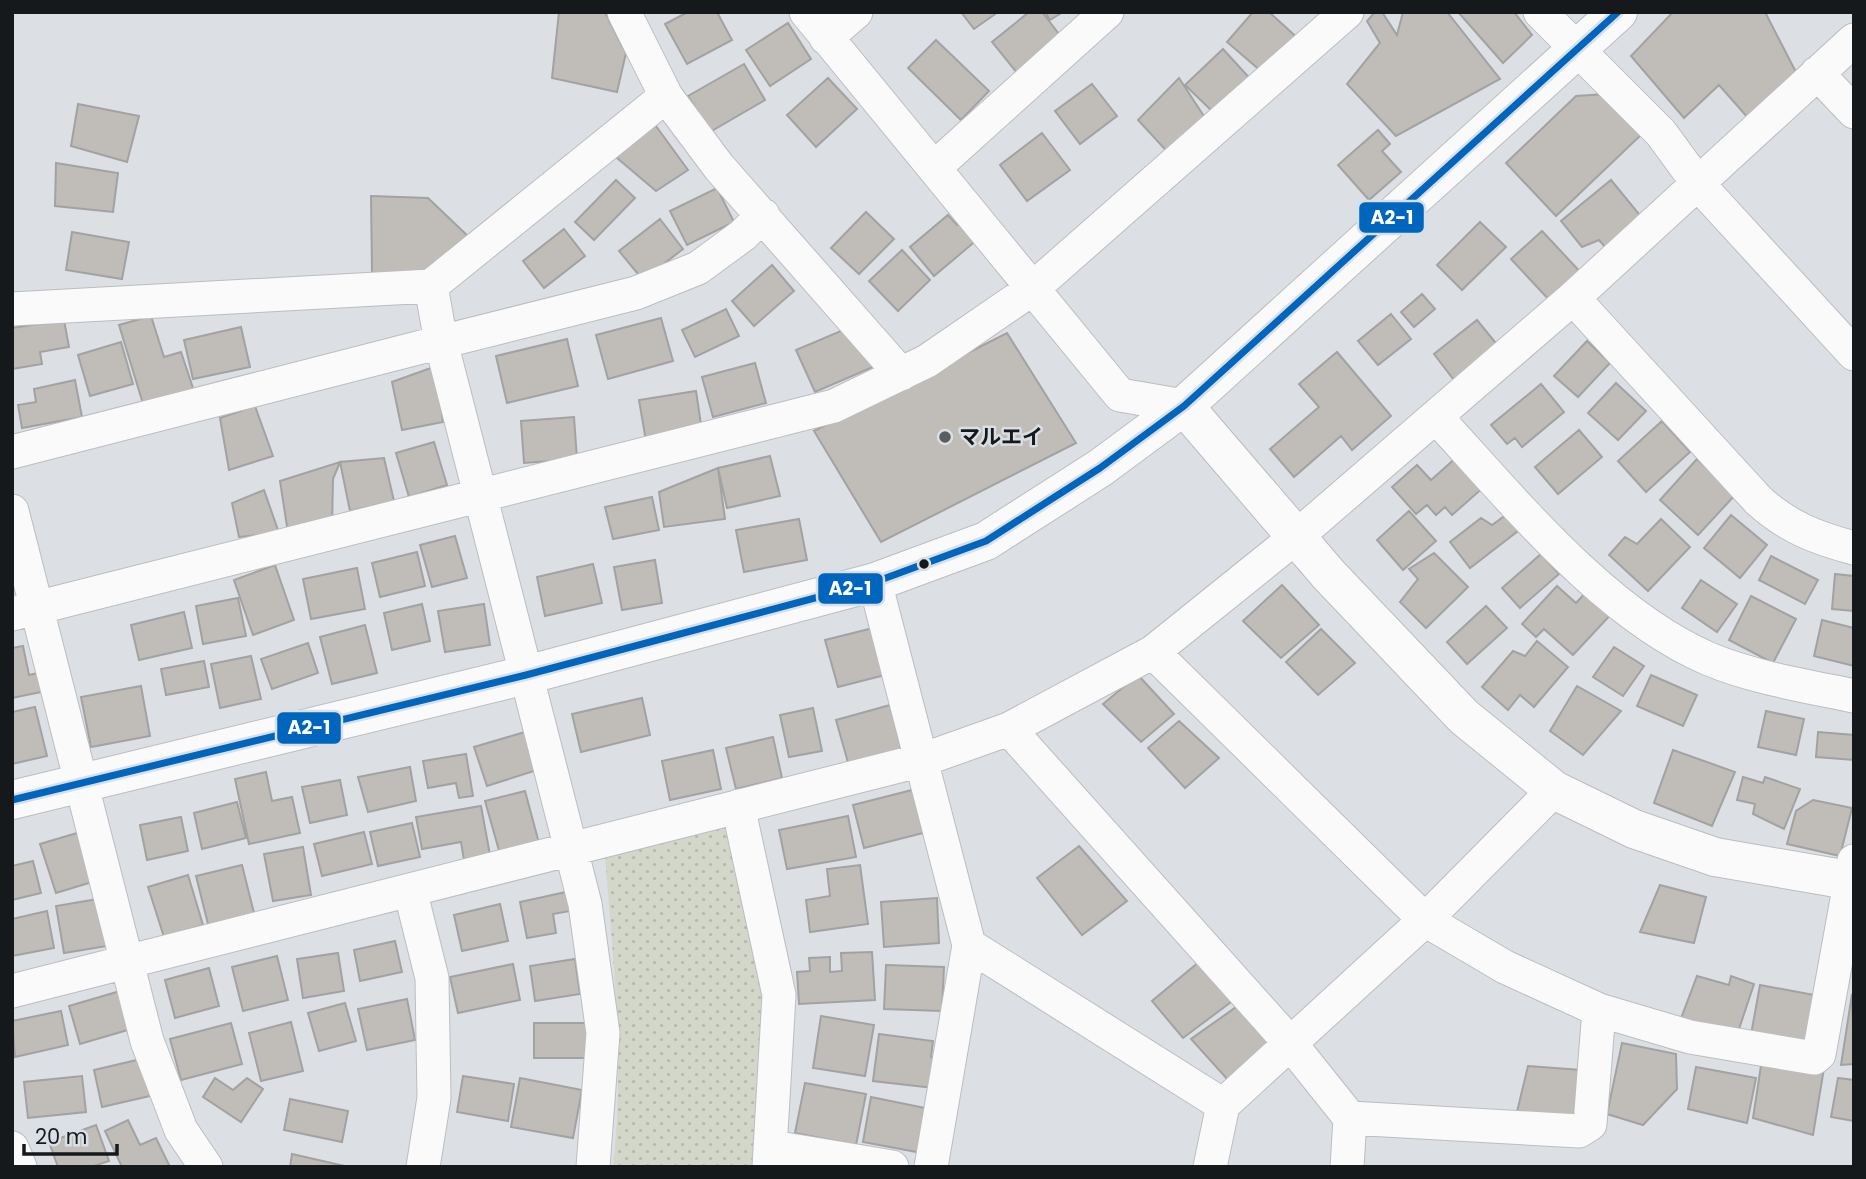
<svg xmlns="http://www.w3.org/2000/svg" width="1866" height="1179" font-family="Poppins,'Noto Sans JP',sans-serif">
	<defs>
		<pattern id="grass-dots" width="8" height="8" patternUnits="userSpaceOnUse" patternTransform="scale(1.75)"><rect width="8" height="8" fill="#d3d7ca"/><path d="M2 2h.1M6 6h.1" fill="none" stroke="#b4b8ad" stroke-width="1.8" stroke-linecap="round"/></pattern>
	</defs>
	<rect width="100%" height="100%" fill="#dcdfe3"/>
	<path fill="url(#grass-dots)" d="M727,821L771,1005L759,1167H613C625,1064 613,959 605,856Z"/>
	<path fill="#c0bcb8" stroke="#a2a2a3" stroke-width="2" d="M559,12H605L626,53L617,92L552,78Z
		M688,12H717L732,40L687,64L665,24Z
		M961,12H998L974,29Z
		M1029,12H1042L1062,38L1018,74L992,42Z
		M1045,12H1063L1050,20Z
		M1253,12H1269L1301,41L1269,78L1227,42Z
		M1375,12H1382L1397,35L1403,12H1447L1500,79L1396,136L1347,84L1380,43L1367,21Z
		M1458,12H1514L1532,35L1503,63Z
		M1673,12H1765L1798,76L1749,119L1719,85L1684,118L1631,56Z
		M788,23L811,59L770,86L746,50Z
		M936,40L989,91L961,120L908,68Z
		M1223,49L1254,83L1216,115L1185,85Z
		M744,64L765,100L710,132L688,96Z
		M828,78L857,109L816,147L787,115Z
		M1179,78L1211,127L1173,158L1138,120Z
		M1092,84L1117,116L1080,144L1055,111Z
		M1606,94L1643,133L1556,216L1506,163L1576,96Z
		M78,104L139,116L127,162L71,146Z
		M653,122L688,170L656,191L610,152Z
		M1378,130L1390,144L1382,151L1401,172L1369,200L1338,165Z
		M1042,133L1070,170L1027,201L1000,165Z
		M56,163L118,173L113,212L55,206Z
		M616,180L635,198L594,240L575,222Z
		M1611,180L1648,225L1612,255L1599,240L1582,247L1561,221Z
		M717,188L734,222L687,245L670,211Z
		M371,196L428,198L470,238L435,271L372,274Z
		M866,212L894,239L859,274L831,248Z
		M948,215L957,225L962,220L978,239L934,276L910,247Z
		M660,219L683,249L643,280L619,251Z
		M1480,222L1506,247L1462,290L1437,265Z
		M564,229L585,256L544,288L523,261Z
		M1542,231L1586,278L1551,302L1511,259Z
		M72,232L129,242L122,279L66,270Z
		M902,250L930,280L898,311L869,281Z
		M772,265L794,291L754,326L732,301Z
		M1422,294L1435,309L1414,327L1401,312Z
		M726,309L739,336L695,357L682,330Z
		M1391,314L1411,339L1378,365L1358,341Z
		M151,316L164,357L181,352L194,391L144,407L119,325Z
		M661,318L673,361L608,379L596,335Z
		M64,320L69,347L40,352L42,364L12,369V328Z
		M1477,320L1499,347L1460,388L1434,354Z
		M855,325L873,367L815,392L796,350Z
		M241,327L250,367L193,379L184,340Z
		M1007,333L1076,443L881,542L814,431Z
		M567,339L578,386L507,403L496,356Z
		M1587,341L1610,363L1578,397L1554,376Z
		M121,342L133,384L90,396L78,355Z
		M1337,352L1391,416L1352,450L1341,436L1294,477L1270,449L1319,407L1299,384Z
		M755,363L766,403L713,417L702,377Z
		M436,366L443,422L402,430L392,382Z
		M75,380L82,417L22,428L18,405L36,402L34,389Z
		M1616,383L1646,411L1618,440L1588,413Z
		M1541,384L1564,412L1522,447L1515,438L1507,444L1491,425Z
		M696,391L702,431L646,441L639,400Z
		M255,406L273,456L229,470L220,418Z
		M574,417L577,459L524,463L521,421Z
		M1662,421L1690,452L1646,492L1618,461Z
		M1579,430L1602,457L1558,494L1535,467Z
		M434,442L447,485L409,497L396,453Z
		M770,456L780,496L727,508L718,468Z
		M1458,456L1485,486L1452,515L1445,507L1436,515L1427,505L1416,514L1392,487L1417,465L1431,480Z
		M384,458L394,501L350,511L340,462Z
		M1697,459L1736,494L1698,535L1660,500Z
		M340,462L333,479L332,528L288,533L280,481Z
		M718,468L725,519L664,527L659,492Z
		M264,490L279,533L239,537L232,503Z
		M652,497L659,530L613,539L605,507Z
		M1409,511L1436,541L1403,570L1377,540Z
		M1506,515L1518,531L1470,568L1450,542L1481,518L1492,525Z
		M1731,515L1767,545L1740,578L1704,548Z
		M799,519L807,560L744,572L736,530Z
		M1661,519L1690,547L1648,591L1609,555L1625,537L1637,544Z
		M455,536L467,578L432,587L420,545Z
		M417,552L425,586L380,597L372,563Z
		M1434,553L1468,587L1426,628L1400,602L1418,579L1409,569Z
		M1541,554L1559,574L1520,608L1502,588Z
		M1771,556L1818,580L1805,604L1759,580Z
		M655,560L662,603L622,610L614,567Z
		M593,564L602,603L545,616L537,577Z
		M275,565L294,620L253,635L234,580Z
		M357,568L365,609L311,619L303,579Z
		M1835,574L1854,576V611L1832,609Z
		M1701,580L1737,604L1717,632L1682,608Z
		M1282,585L1319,625L1281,658L1243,621Z
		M1557,586L1576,603L1589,589L1614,611L1573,655L1544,629L1536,637L1522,624Z
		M1751,596L1796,619L1773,663L1729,640Z
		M238,598L246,636L203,644L196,606Z
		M422,604L430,641L392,650L384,613Z
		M484,604L490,645L445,652L438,611Z
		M1486,606L1507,628L1467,664L1447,642Z
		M184,612L192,648L139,660L131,625Z
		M1822,620L1854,628V666L1814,656Z
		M365,625L377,673L332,684L320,637Z
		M873,628L885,675L838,687L825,640Z
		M1321,629L1355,663L1318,695L1286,662Z
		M1537,641L1568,667L1534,707L1520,695L1508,710L1482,687L1513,651L1525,656Z
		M308,643L318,673L272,689L261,659Z
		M23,646L29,675L47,671L51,690L12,698V648Z
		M1614,647L1644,666L1623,696L1593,677Z
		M251,656L261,699L220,708L211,664Z
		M204,661L209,687L166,695L161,669Z
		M1138,675L1174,714L1141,742L1103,704Z
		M1651,675L1697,695L1683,726L1637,706Z
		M141,686L150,736L91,747L81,697Z
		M1577,686L1621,711L1583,755L1550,731Z
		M642,698L650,735L581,752L572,714Z
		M890,705L902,752L849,766L836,720Z
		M35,707L47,756L12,764V712Z
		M813,708L822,751L789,757L780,715Z
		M1766,711L1804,719L1796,755L1758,747Z
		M1179,721L1219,758L1185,788L1148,748Z
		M528,731L540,769L487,786L474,747Z
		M1818,732L1854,735V760L1816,757Z
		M773,737L782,778L736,789L726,748Z
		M713,750L721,789L670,800L662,761Z
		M1673,750L1735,772L1712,826L1654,803Z
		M466,754L473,796L459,798L456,783L428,788L423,761Z
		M410,767L416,801L368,812L358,777Z
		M266,772L272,801L292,797L300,833L249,844L235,779Z
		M1743,777L1763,783L1765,777L1800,789L1784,829L1753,814L1755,804L1737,800Z
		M340,780L347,815L310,823L302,787Z
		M912,790L923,833L864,848L853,805Z
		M525,791L539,843L500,854L485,801Z
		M1813,800L1852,808L1840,856L1787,844L1796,811Z
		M237,802L246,838L202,849L194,813Z
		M481,806L490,855L464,860L461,842L422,849L416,817Z
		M848,816L856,857L787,869L779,830Z
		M181,817L188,851L147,860L140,825Z
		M412,823L420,857L378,866L370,832Z
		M364,832L372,864L322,876L314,844Z
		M77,833L92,882L56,893L40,844Z
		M1079,846L1127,901L1082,935L1037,878Z
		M303,847L311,895L273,901L264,854Z
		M33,861L41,893L12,900V866Z
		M242,865L255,917L209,928L196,876Z
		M860,865L868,924L810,932L806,900L830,896L827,869Z
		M188,875L203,925L164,937L148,887Z
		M1660,885L1706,897L1694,943L1640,932Z
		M566,892L570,911L553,914L556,933L527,938L520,902Z
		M937,898L939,943L884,947L881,902Z
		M98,899L107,946L64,953L56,906Z
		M500,904L508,941L462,951L454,915Z
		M47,911L54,948L12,956V919Z
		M395,941L402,972L360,981L354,950Z
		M872,952L875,1000L799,1004L797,972L810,971L809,958L830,957V972L842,971L841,953Z
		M338,953L344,991L303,998L297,959Z
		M277,956L288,1000L243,1011L232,967Z
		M1205,957L1235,999L1183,1038L1152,1001Z
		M575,959L580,994L535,1001L530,966Z
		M513,964L520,1000L458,1013L450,977Z
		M886,965L944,967L942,1011L884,1009Z
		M209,968L219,1006L175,1018L165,980Z
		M1697,976L1729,985L1731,976L1754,984L1735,1041L1680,1021Z
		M1760,985L1825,997L1804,1055L1750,1040Z
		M120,991L131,1029L80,1044L69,1006Z
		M1852,994L1854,1064L1841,1065Z
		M407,999L415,1040L367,1050L358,1009Z
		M1246,1000L1274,1037L1229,1081L1191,1039Z
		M345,1003L356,1041L319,1051L308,1013Z
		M61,1011L68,1045L15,1057L12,1021Z
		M821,1016L874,1025L865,1076L813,1068Z
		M291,1022L303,1071L261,1081L249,1033Z
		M231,1023L242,1064L181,1080L170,1039Z
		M534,1023H588V1058H534Z
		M879,1034L933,1041L931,1057L946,1059L942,1089L873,1081Z
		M1622,1043L1676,1054L1677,1089L1643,1125L1607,1114Z
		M141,1059L150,1096L102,1107L94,1070Z
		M1762,1059L1824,1068L1813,1135L1753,1118Z
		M1528,1066L1581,1070L1591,1092L1570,1118L1516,1116Z
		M1696,1067L1756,1078L1747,1123L1688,1109Z
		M82,1076L86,1112L28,1118L24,1082Z
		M463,1076L514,1084L508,1121L457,1112Z
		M215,1078L233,1090L247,1078L263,1089L241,1122L203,1097Z
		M520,1078L582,1090L573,1138L511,1127Z
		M1838,1078L1854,1080V1121L1831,1117Z
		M805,1083L866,1094L856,1145L795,1133Z
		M871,1097L930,1109L922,1153L863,1142Z
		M290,1099L348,1111L342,1142L284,1130Z
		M128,1120L140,1145L156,1138L170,1167H122L105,1131Z
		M96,1125L109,1161L91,1167H58L49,1142Z
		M292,1154L349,1167H290Z"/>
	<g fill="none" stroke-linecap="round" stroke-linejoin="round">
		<g stroke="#bbbdc0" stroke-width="35">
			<path id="street" d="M624,12L666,96L719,167L901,374
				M806,12L1120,395L1184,406
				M1540,12L1661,133L1699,185L1854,354
				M826,38L856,12
				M1817,73L1854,112
				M666,96L431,286L441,342L636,293L698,268L743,235L763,215
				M934,168L1107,12
				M1573,298L1854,40
				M12,309L431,286
				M1436,417C1513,500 1604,614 1709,659C1755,678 1806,686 1854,696
				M12,452L441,342L585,904L603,1033L593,1167
				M12,511L147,1041L181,1130L206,1167
				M875,582L969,945L1223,1105
				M12,614L834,406L927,361L1032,289L1347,12
				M1153,652L1425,920L1505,967L1599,1010L1590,1124L1579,1131L1350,1118
				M1009,729L1290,1043L1350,1118L1347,1167
				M738,806L779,995L769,1167
				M410,890L432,978L434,1098L423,1167
				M12,991L922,760L1009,729L1153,652L1296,537L1573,298L1759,501C1788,527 1816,538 1854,548
				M1599,1010L1690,1037L1814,1058L1819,1054L1854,861
				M772,1147L892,1167
				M12,1148L20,1167
				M931,1167L969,945
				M1210,1167L1223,1105L1425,920L1554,790"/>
		</g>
		<g stroke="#bbbdc0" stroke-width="40">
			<path id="secondary" d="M1184,406L1329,575L1464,717L1554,790L1634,829L1715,857L1854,881
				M12,800L526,675L875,582L986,541L1100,468L1184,406L1618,12"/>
		</g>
		<use href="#street" stroke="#fafafb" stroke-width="33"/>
		<use href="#secondary" stroke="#fafafb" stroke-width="38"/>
		<g stroke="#d9dfe6" stroke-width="12">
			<path id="bus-1" d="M12,800L526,675L875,582L986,541L1100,468L1184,406L1618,12"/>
		</g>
		<use href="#bus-1" stroke="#0065bd" stroke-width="7"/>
	</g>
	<circle fill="#5b5e61" stroke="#d9dfe6" stroke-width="2.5" cx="945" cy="437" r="7"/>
	<circle fill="#16191b" stroke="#d9dfe6" stroke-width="2.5" cx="924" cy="564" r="6"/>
	<g text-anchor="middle" stroke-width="5" stroke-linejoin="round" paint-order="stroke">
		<g font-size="21" font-weight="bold" fill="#16191b" stroke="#d9dfe6" text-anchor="start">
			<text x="959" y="444">マルエイ</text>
		</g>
	</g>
	<g stroke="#d9dfe6" stroke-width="2.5">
		<rect x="1358" y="201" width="67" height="33" rx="7" fill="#0065bd"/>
		<rect x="817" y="572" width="67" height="33" rx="7" fill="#0065bd"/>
		<rect x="276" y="711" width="66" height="34" rx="7" fill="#0065bd"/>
	</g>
	<g font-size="19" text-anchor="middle" font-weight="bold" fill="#fff">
		<text x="1392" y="224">A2-1</text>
		<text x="850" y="595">A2-1</text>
		<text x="309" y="734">A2-1</text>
	</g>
	<rect width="1866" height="1179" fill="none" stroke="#16191b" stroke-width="28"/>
	<path d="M24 1144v10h93v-10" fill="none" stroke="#16191b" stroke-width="3.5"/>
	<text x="35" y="1144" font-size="21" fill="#16191b" stroke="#d9dfe6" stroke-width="5" paint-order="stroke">20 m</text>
</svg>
